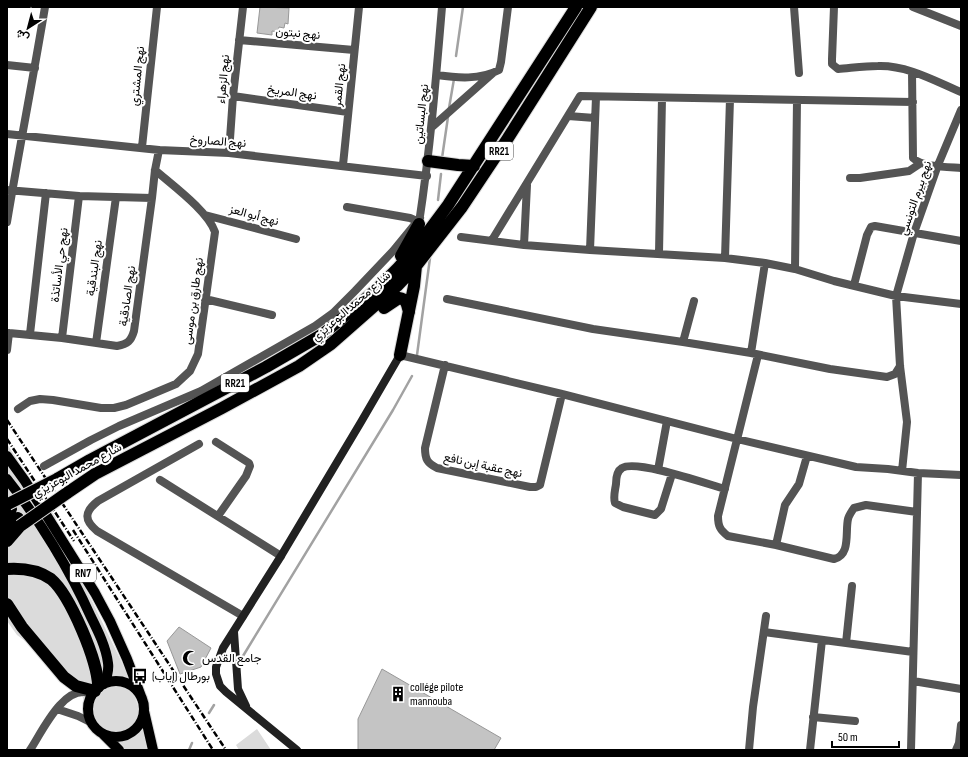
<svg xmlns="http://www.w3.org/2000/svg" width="968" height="757" font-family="'Sofia Sans Condensed',Vazirmatn,sans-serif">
	<rect width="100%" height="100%" fill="#fff"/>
	<path fill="#dbdbdb" d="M7,444L56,518L53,520L75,569L93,603L127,673L138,706L148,750H121L99,725L79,691L48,658L17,635L7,621Z
		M257,729L271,750H239L236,745Z"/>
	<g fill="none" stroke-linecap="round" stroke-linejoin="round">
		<path stroke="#a2a2a2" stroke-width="2.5" d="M456,56L463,7
			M449,108L454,79
			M442,158L448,117
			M438,200L441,174
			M417,355L430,258
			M243,656L393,410L412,376
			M209,713L214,705
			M189,750L192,743"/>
	</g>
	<path fill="#c4c4c4" stroke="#989898" d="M260,7L289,8L288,24L285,23L284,28L279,27L278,32L272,31V35L257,33Z
		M179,627L211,648L201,667L180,674L167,641Z
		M382,669L501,738L494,750H358V719Z"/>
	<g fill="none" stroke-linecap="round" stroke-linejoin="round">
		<g stroke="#dbdbdb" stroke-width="12">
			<path id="primary" d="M7,456L25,481L95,593L110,621L127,659L142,699
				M7,479C39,519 70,570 91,617C98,631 106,647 108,663C109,670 107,677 104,684
				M88 709a28 28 0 1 1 56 0a28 28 0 1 1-56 0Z
				M144,711L153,750
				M103,734L119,750"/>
		</g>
		<g stroke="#dbdbdb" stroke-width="14">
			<path id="highway" d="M428,161L458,165L474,166
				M401,256L419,224
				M384,308L399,298C407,299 407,305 409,312
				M400,355L414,286L416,266
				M57,479L90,460L266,367L323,334L376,290L398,268L416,248L448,205L576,7
				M67,493L95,474L222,408L299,366L331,344L397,286L416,266L462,207L508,138L591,7
				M7,512L11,509
				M7,525L18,518
				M7,541L20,526
				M7,569C22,568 38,570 51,579C70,595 99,663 98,687
				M7,604L22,627L64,677L76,686L95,691"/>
		</g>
		<path stroke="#545454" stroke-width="8" d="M794,7L799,73
			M834,7L832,59V64L838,69C851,68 865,66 878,66C907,65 935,81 961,92
			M913,7L961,26
			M239,40L354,50
			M7,65L35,68
			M912,72L913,158C922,167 948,167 961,168
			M437,75C457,78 480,80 499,70L501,62L508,7
			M233,96L348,112
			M568,116L595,118
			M432,127L493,73
			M7,134L159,150L229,153L427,176
			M142,147L157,7
			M229,153L233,96L243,7
			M343,165L359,7
			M850,178H860L909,171L921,163
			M7,190L79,196L152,198
			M347,207L410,218L417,221
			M205,215L296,239
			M7,222C19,150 33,79 45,7
			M419,223C430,151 436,79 442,7
			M461,237L524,245L590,250L725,258L765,263L795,269L834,281L896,296L961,304
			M492,240L580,96L913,102
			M524,245L527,185
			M590,250L596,97
			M659,253L662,98
			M725,258L730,99
			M795,269L797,100
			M854,285L867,235L871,227L875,226L961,241
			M205,299L272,315
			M447,299L593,329L683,342L751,353L830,369L887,377L895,374L900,366
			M9,333L62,338L117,346C128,344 131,341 134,331L152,198L155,170L159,150
			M30,334L46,193
			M62,338L79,196
			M683,342L694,301
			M96,343L116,197
			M7,350L9,333
			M751,353L765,263
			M400,355L562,394L737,439L856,467L888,469L918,473L961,475
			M758,355L718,516C718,526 720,530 728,536L776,545L834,559C851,555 845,532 848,519C849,515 852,511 854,508L866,505L917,512
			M445,365L425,448C425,459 427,463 437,468L530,487H536L540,485L562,394
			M18,409L30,401L40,399L53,400L101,408H114L126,405L176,384L190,371L198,354L215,232C208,211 172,185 155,170
			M216,442L249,463L250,466L246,476L218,516
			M199,444L98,501C84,512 84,520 97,531L243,616
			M44,466L91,440L119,426L201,391L315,326L333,313L355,291L393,251L420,218
			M658,470L667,421
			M902,471L907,422L900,366L896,296L914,233L938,165L961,110
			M672,474L661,509L655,515L623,507L615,503C613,497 615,491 616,484C616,478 617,471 622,468C636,459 707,484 725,489
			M160,480L281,556
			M776,545L785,505L799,484L807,456
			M764,632L913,652
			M846,643L852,586
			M913,681L961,689
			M57,709L78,716L92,723
			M813,717L855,721
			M30,750C42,732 63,685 89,693
			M749,750L753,707L766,616
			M810,750L822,640
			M911,750L918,473
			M956,750L959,743L961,725"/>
		<path stroke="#212121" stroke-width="8" d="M234,632L238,689L246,706
			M297,750L226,692L220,686L216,674V667L223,648L281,556L361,422L400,355"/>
		<use href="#primary" stroke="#000" stroke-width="10"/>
		<use href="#highway" stroke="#000" stroke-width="12"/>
		<path stroke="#000" stroke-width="2.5" stroke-dasharray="6 2 1 2" stroke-linecap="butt" d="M7,420L226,750
			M7,439L74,541
			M73,530L213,750"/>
		<g stroke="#dbdbdb" stroke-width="14" stroke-linecap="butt">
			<path id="highway-bridge" d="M8,504L57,479
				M20,526L67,493"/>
		</g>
		<use href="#highway-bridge" stroke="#000" stroke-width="12"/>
	</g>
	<defs>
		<g id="mosque-bare" transform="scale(1.2)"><path d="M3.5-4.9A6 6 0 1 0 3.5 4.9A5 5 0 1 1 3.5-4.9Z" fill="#000" stroke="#fff" stroke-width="2.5" paint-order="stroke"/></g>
		<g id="bus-bare" transform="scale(1.2)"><path d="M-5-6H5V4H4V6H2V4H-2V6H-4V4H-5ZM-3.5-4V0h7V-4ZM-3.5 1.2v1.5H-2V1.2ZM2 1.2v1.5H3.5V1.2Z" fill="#000" stroke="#fff" stroke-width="2.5" paint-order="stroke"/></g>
		<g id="building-bare" transform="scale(1.2)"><path d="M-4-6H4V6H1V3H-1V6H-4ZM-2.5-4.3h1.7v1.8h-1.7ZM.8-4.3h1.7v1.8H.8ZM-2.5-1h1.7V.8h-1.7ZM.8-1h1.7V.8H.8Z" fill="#000" stroke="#fff" stroke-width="2.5" paint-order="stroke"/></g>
	</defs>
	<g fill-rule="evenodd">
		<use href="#mosque-bare" x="190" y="658"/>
		<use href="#bus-bare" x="140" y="676"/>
		<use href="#building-bare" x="398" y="694"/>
	</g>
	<g text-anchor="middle" stroke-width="4" stroke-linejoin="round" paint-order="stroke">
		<g fill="#fff" stroke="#4c4c4c" stroke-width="1">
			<rect x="485" y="142" width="28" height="18" rx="3"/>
			<rect x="221" y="374" width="28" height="18" rx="3"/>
			<rect x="70" y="564" width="26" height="18" rx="3"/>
		</g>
		<g font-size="11" font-weight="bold" fill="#000">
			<text x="499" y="155">RR21</text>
			<text x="235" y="387">RR21</text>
			<text x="83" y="577">RN7</text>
		</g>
		<g font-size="12" fill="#000" stroke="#fff">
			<text transform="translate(298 33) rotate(5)" y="4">نهج نبتون</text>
			<text transform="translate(137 76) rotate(-84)" y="4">نهج المشتري</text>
			<text transform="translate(223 79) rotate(-85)" y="4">نهج الزهراء</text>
			<text transform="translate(339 85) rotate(-84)" y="4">نهج القمر</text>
			<text transform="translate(292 92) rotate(8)" y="4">نهج المريخ</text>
			<text transform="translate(421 114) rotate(-84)" y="4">نهج البساتين</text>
			<text transform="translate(218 141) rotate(4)" y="4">نهج الصاروخ</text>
			<text transform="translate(915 198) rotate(-71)" y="4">نهج بيرم التونسي</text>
			<text transform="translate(254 215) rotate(15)" y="4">نهج أبو العز</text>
			<text transform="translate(59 265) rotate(-83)" y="4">نهج حي الأساتذة</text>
			<text transform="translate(94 268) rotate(-82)" y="4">نهج البندقية</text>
			<text transform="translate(127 296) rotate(-82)" y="4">نهج الصادقية</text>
			<text transform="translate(193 301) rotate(-82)" y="4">نهج طارق بن موسى</text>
			<text transform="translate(351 306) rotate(-41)" y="4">شارع محمد البوعزيزي</text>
			<text transform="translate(483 465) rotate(12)" y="4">نهج عقبة إبن نافع</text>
			<text transform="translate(77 470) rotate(-29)" y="4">شارع محمد البوعزيزي</text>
		</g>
		<g font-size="12" fill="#000" stroke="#fff" text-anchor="start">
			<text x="202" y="662">جامع القدس</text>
			<text x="152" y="680">بورطال (إياب)</text>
			<text x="410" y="691">collége pilote<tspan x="410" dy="14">mannouba</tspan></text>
		</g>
	</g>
	<rect width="968" height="757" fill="none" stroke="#000000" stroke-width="16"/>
	<g transform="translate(28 28) rotate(216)" stroke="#ffffff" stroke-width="3" paint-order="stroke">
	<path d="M0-3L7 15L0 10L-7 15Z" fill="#000000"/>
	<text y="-6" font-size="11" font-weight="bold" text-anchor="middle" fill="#000000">ش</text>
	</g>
	<path d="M832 741v6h67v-6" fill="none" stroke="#000000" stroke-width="2"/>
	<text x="838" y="741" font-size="12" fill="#000000" stroke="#ffffff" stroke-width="3" paint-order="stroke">50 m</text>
</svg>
